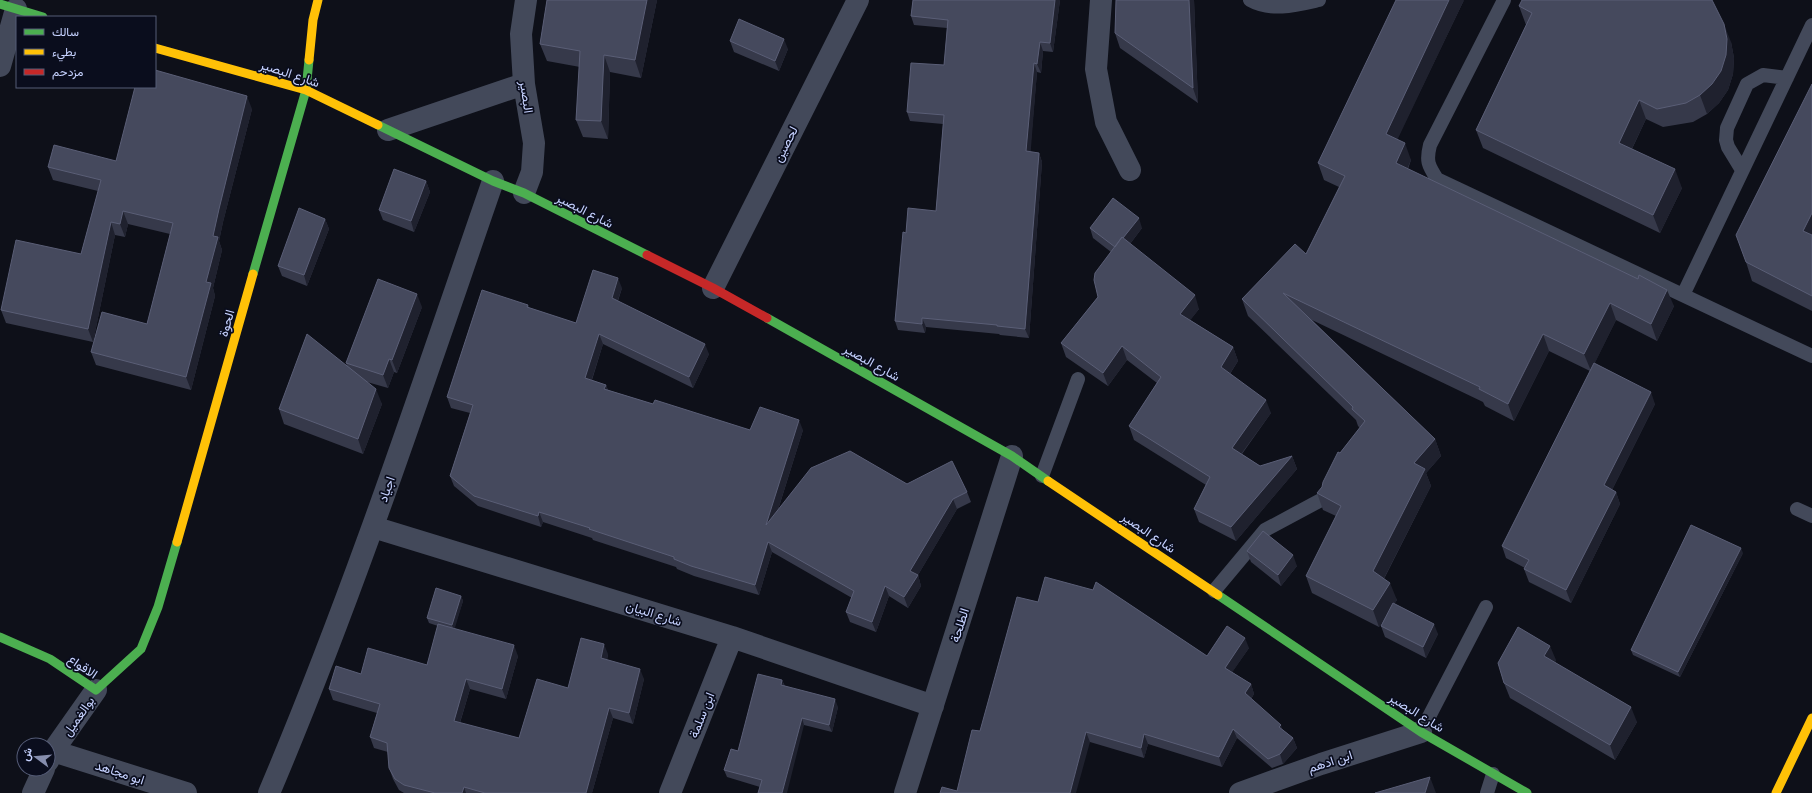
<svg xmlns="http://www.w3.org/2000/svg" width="1812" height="793" font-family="Karla,Vazirmatn,sans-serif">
	<rect width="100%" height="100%" fill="#0e1019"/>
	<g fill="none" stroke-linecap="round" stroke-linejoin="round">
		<path stroke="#43495a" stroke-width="14" d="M1250,0C1271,12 1297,5 1319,0
			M1504,0L1430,145C1426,161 1428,165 1437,179L1812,356
			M1742,170L1728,147L1726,140L1727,128L1747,84L1763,75L1787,78
			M1683,295L1812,25
			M1042,476L1078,379
			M1797,509L1812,516
			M1214,591L1265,530L1321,500
			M1421,732L1486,607
			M1487,793L1493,774"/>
		<path stroke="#43495a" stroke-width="22" d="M1101,0L1096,69L1106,122L1130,170
			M0,66L16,9
			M388,130L524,84
			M524,193L532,172L534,143L524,84L521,34L526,0
			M713,288L858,0
			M373,527L732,637L933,706
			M53,751L186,793
			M48,761L53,751L96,690
			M33,793L44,769
			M269,793C354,593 422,386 493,181
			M670,793L732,637
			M905,793L1012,456
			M1240,793L1321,764L1421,732"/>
		<path stroke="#4caf50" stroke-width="9" d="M0,4L43,17
			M378,125L493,181L524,193L647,255
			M253,274L306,90L309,60
			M767,318L1012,456L1048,481
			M1218,595L1421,732L1527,793
			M0,637L50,659L96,690L141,649L158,607L177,542"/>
		<path stroke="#ffc107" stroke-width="9" d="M155,48L306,90L378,125
			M309,60L313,20L318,0
			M1048,481L1218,595
			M177,542L253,274
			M1776,793L1812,718"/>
		<path stroke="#c62828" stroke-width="9" d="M647,255L713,288L767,318"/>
	</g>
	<path fill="#36394a" d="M547,0H657L641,78L610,72L608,139L583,137L576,120L580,67L547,61L540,44Z
		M913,0H1060L1053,52L1043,51L1041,73L1037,72L1030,152L1039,153L1042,162L1029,338L1000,335L999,334L926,327L925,333L898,330L895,321L906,233L936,211L943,124L910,121L907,112L944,65L947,28L914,25L911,16Z
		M1116,0H1194L1198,103L1120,48L1115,33Z
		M1464,0L1397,139L1411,160L1408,169L1674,306L1657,341L1616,320L1594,364L1655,404L1612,490L1616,492L1620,504L1571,603L1529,582L1524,569L1525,568L1506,558L1502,546L1590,371L1549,351L1514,421L1485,406L1483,402L1312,320L1435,439L1441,456L1426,473L1431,486L1384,579L1397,600L1394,604L1438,634L1426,658L1385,637L1381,626L1386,615L1379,627L1312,593L1306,576L1336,516L1323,510L1317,493L1322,487L1340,453L1360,428L1358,426L1356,420L1248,316L1242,299L1306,254L1339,187L1324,180L1318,163Z
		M1519,6L1731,42L1734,58L1733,74L1728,90L1719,103L1707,114L1693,122L1663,127L1646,119L1632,149L1682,188L1660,233L1483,148L1476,130L1526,25Z
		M730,41L788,49L779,71L734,52Z
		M1812,84V311L1752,281L1746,262Z
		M252,109L223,222L219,241L222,250L213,288L215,296L191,390L96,365L91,352L147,324L170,234L128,224L125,237L115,235L93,342L6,323L1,310L81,254L98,191L53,180L48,167L116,161Z
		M426,181L430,192L414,232L383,220L379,210Z
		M325,219L329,229L307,286L282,276L278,266Z
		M1090,228H1142L1130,244L1199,309L1190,320L1233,347L1238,361L1230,374L1271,413L1242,454L1260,466L1292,456L1297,469L1236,541L1199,522L1194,509L1206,485L1134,440L1129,426L1157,383L1127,360L1108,386L1066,357L1061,343L1098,297L1111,252L1093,238Z
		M622,288L618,301L709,354L693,388L603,344L592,380L606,385L608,390L653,404L750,430H803L778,510L907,484L967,492L971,502L957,509L918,575L921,586L908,608L889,596L876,632L850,622L846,612L852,598L772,552L759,595L694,576L677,569L676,567L593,540L592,538L543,522L541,527L478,506L454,486L450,476L470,413L451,408L447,397L528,305L529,308L576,323Z
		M422,307L397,373L394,372L388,388L367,382L382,404L363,454L284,424L279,409L347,366L346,363Z
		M1247,551L1297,566L1281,586L1251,562Z
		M1743,553L1680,677L1633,655L1631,650Z
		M461,596L463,601L454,628L518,656L506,699L470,689L460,723L519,738L568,688L608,654L607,660L644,679L633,724L613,718L592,793H404L399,790L393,779L389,768L388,752L374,748L370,737L377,713L333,700L329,689L361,674L427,665L438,626L429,623L427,618Z
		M1249,648L1232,672L1251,684L1254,694L1251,699L1283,730L1293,738L1297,748L1283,764L1272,768L1237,738L1222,767L1148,744L1144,758L1090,742L957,791L980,731L1207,656Z
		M1556,660L1555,662L1637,722L1615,760L1510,698L1504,683Z
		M782,680L785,686L838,707L832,732L804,725L760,787L727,777L724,770L738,751Z"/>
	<path fill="#1f212e" d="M647,0H657L641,78L635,60Z
		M1055,0H1060L1053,52L1050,43Z
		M1189,0H1194L1198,103L1193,88Z
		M1449,0H1464L1392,151L1386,134Z
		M1724,24L1731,42L1734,58L1733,74L1728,90L1719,103L1707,114L1700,95Z
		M784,39L788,49L779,71L775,61Z
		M1040,42L1043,51L1041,73L1037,64Z
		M604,55L610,72L608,139L601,121Z
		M1034,63L1037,72L1030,160L1026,151Z
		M247,96L252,109L223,222L219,241L222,250L213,288L215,296L191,390L186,377L206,282L213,236L219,209Z
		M1639,100L1646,119L1626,161L1619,143Z
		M1405,143L1411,160L1402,180L1396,163Z
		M1039,153L1042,162L1029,338L1025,329Z
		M1675,169L1682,188L1660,233L1653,215Z
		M426,181L430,192L414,232L411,221Z
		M123,211L128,224L125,237L120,224Z
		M1812,213V245L1803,231Z
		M1139,218L1142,228L1119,258L1115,248Z
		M325,219L329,229L307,286L304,275Z
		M111,222L115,235L93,342L88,329Z
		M618,278L622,288L615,308L612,298Z
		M1667,290L1674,306L1657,341L1651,324Z
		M417,294L422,307L397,373L392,360Z
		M1195,295L1199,309L1185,327L1180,314Z
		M1610,303L1616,320L1591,371L1584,354Z
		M922,318L926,327L925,333L922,324Z
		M599,334L603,344L589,388L585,378Z
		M1543,334L1549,351L1514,421L1508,404Z
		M705,344L709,354L693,388L689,377Z
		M1122,346L1127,360L1108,386L1103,373Z
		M1233,347L1238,361L1225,381L1221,367Z
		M389,359L394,372L388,388L383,375Z
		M606,385L609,395L604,389Z
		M376,389L382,404L363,454L358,439Z
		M1651,392L1655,404L1608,498L1604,485Z
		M1266,400L1271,413L1236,461L1232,448Z
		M799,420L803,430L770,535L766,525Z
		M1435,439L1441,456L1426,473L1431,486L1379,588L1373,571L1414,463Z
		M1292,456L1297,469L1236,541L1231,527Z
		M1616,492L1620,504L1571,603L1566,590Z
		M953,499L957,509L918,575L921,586L908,608L904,597L910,571Z
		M539,512L543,522L541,527L538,516Z
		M768,542L772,552L759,595L755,585Z
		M1741,548L1743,553L1680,677L1678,672Z
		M1293,555L1297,566L1281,586L1278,575Z
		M1390,583L1397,600L1379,627L1373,610Z
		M885,586L889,596L876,632L872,622Z
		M461,596L463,601L454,631L452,625Z
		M1434,624L1438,634L1426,658L1423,647Z
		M1245,638L1249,648L1229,677L1225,668Z
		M604,644L608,654L605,669L601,658Z
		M514,645L518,656L506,699L502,689Z
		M1550,646L1556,660L1549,671L1544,656Z
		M640,669L644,679L633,724L629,713Z
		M466,679L470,689L457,732L454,721Z
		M782,680L785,688L781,685Z
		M1251,684L1254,694L1248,703L1245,693Z
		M835,699L838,707L832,732L829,725Z
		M1631,707L1637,722L1615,760L1610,745Z
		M609,708L613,718L592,793H586Z
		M802,718L804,725L787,793H782Z
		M1281,725L1284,734L1279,727Z
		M1233,729L1237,738L1222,767L1219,757Z
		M1086,732L1090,742L1076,793H1070Z
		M1144,734L1148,744L1144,758L1141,748Z
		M1293,738L1297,748L1283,764L1280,754Z
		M1430,777L1436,793H1425Z
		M464,787L466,793H462Z"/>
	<path fill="#45495d" stroke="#5a5e76" d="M547,0H647L635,60L604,55L601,121L576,120L580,51L540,44Z
		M913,0H1055L1050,43L1040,42L1037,64L1034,63L1026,151L1039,153L1025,329L997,326V325L922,318V324L895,321L903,232L906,233L908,208L936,211L944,115L907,112L911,63L944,65L948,20L911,16Z
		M1116,0H1189L1193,88L1115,33Z
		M1396,0H1449L1386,134L1405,143L1396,163L1638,279L1639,275L1667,290L1651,324L1610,303L1584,354L1543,334L1508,404L1479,389L1480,387L1283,293L1435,439L1414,463L1425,469L1373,571L1390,583L1373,610L1306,576L1341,506L1317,493L1322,487L1323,482L1338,452L1340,453L1365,421L1352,409L1353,407L1242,299L1295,244L1306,254L1345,176L1318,163Z
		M1522,0H1712L1724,24L1727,39L1726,55L1721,71L1712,84L1700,95L1686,103L1657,109L1639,100L1619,143L1675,169L1653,215L1476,130L1532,13L1519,6Z
		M739,19L784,39L775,61L730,41Z
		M155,70L247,96L219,209L213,236L218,237L206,282L211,283L186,377L91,352L102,312L147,324L173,223L123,211L120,224L111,222L88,329L1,310L16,240L81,254L101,180L48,167L54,145L116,161L135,87H155Z
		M1812,84V213L1803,231L1812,235V296L1746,262L1736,235Z
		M394,169L426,181L411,221L379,210Z
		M1113,198L1139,218L1123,238L1122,237L1115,247L1090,228Z
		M299,208L325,219L304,275L278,266Z
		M1122,237L1195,295L1180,314L1233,347L1221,367L1266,400L1232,448L1260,466L1292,456L1231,527L1194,509L1210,477L1129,426L1161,377L1122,346L1103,373L1061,343L1098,297L1094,280L1095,273Z
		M593,270L618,278L612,298L705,344L689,377L599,334L585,378L606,385L604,389L653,404L655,400L750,430L760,407L799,420L766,525L811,468L850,451L907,484L952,461L967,492L953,499L910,571L918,575L904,597L885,586L872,622L846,612L854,591L768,542L755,585L691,566L674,559V557L589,529L590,528L539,512L538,516L474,496L450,476L473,405L447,397L482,290L528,305L527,307L576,323Z
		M378,279L417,294L392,360L389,359L383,375L346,363Z
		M307,334L376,389L358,439L279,409Z
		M1594,363L1651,392L1604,485L1616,492L1566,590L1524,569L1529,560L1502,546Z
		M1691,525L1741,548L1678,672L1631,650Z
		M1263,531L1293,555L1278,575L1247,551Z
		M1045,577L1093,590L1096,582L1207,656L1227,626L1245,638L1225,668L1251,684L1245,693L1281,725L1279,727L1293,738L1280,754L1268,759L1233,729L1219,757L1144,734L1141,748L1086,732L1070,793H940L942,787L957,791L972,730L980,731L1017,597L1038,602Z
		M436,588L461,596L452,625L427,618Z
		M1393,603L1434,624L1423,647L1381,626Z
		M438,624L514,645L502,689L466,679L454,721L519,738L537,679L568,688L581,638L604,644L601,658L640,669L629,713L609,708L586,793H485L464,787L462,793H435L404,785L395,779L389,768L387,743L370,737L380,704L329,689L336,666L361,674L368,648L427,665Z
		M1518,627L1550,646L1544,656L1631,707L1610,745L1504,683L1498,663Z
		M758,674L782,680L781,685L835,699L829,725L802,718L782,793H758L762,780L724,770L731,749L738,751Z
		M1430,777L1425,793H1375Z"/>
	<g text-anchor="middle" stroke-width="3.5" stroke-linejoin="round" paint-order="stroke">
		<g font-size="13" fill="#c6d2ff" stroke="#0a0d1d">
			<text transform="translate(290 73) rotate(18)" y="5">شارع البصير</text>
			<text transform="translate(527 97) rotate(82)" y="5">البصير</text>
			<text transform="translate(785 144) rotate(-63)" y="5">لحصين</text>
			<text transform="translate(585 210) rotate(27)" y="5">شارع البصير</text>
			<text transform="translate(226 323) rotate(-74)" y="5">الحوة</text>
			<text transform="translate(872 362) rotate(29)" y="5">شارع البصير</text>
			<text transform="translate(386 489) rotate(-71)" y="5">اجياد</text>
			<text transform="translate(1149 532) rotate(34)" y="5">شارع البصير</text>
			<text transform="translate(654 613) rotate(17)" y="5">شارع البيان</text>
			<text transform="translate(959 625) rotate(-72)" y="5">الطلحة</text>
			<text transform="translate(83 666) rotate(34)" y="5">الاقواع</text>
			<text transform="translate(1417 712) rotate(32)" y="5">شارع البصير</text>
			<text transform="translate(701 715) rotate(-68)" y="5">ابن سلمة</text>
			<text transform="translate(78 716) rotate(-55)" y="5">بوالغميل</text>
			<text transform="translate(1330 761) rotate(-18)" y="5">ابن ادهم</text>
			<text transform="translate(120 772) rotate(18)" y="5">ابو مجاهد</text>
		</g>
	</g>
	<rect x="16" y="16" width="140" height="72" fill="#0a0d1d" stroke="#555c77"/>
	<rect x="24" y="29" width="20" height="6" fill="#4caf50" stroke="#555c77"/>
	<text x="52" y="36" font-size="12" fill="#c6d2ff">سالك</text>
	<rect x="24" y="49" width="20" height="6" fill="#ffc107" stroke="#555c77"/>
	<text x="52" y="56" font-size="12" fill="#c6d2ff">بطيء</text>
	<rect x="24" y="69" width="20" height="6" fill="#c62828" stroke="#555c77"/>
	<text x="52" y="76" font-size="12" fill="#c6d2ff">مزدحم</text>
	<g transform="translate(36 757) rotate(286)"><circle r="19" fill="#0a0d1d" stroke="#555c77"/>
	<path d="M0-3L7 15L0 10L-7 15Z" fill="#868eae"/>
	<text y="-6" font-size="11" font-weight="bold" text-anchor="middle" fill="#c6d2ff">ش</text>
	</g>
</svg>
